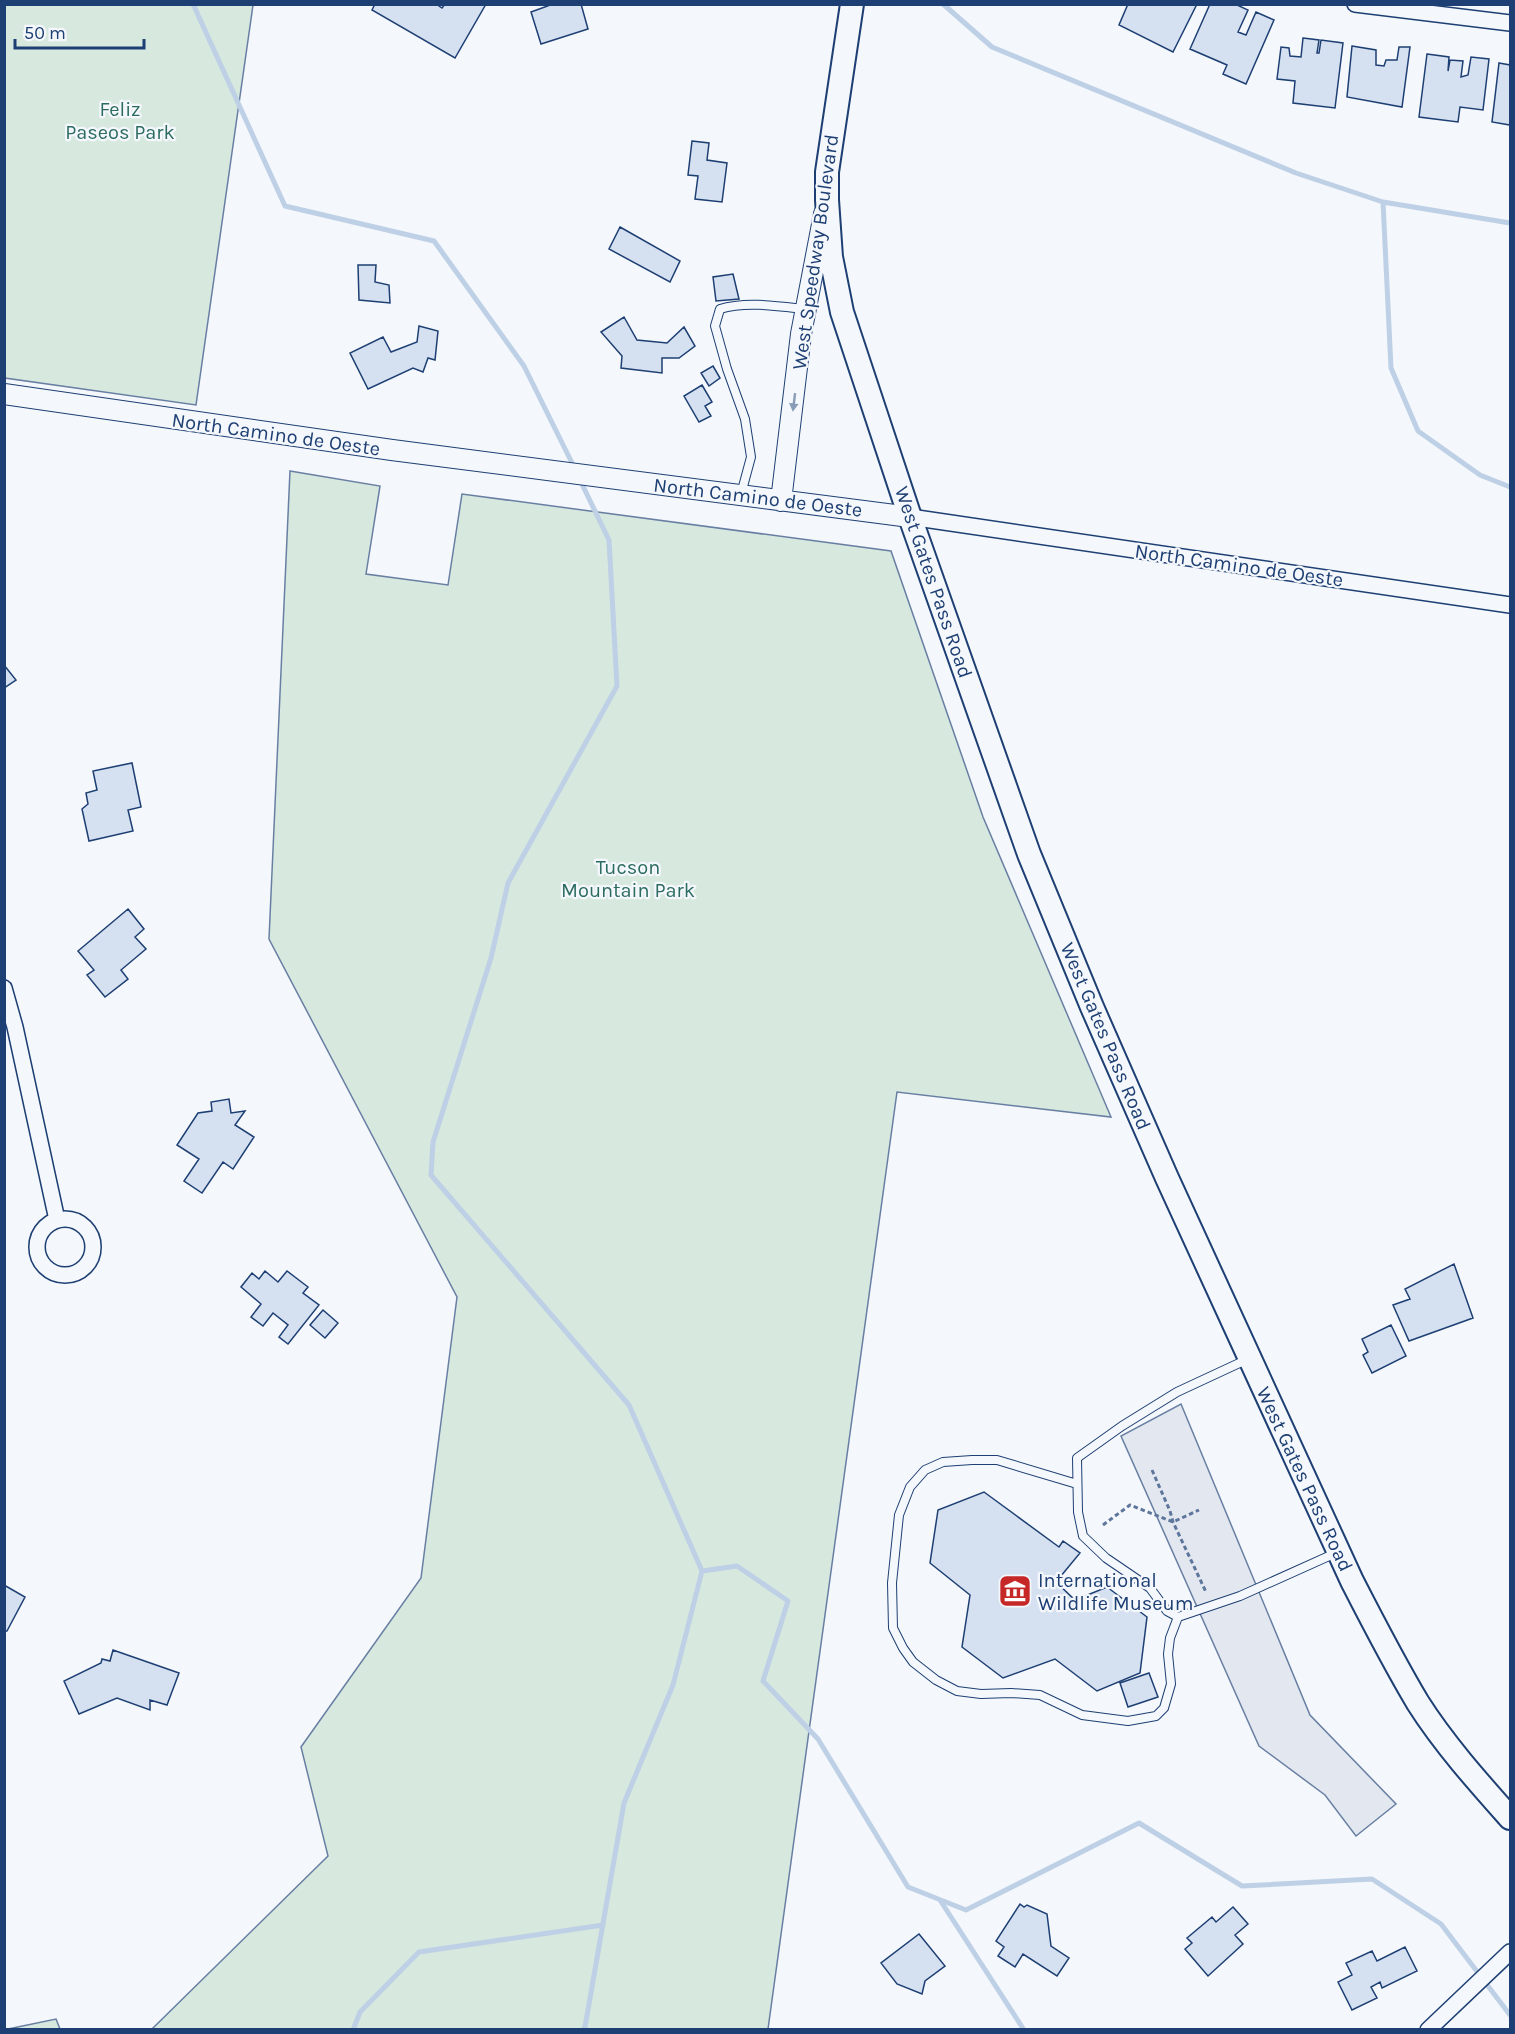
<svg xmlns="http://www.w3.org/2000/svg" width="1515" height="2034" font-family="Karla,sans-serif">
	<rect width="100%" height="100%" fill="#f4f7fb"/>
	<path fill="#d7e8df" stroke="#687fa3" stroke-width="1.5" d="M5,4L253,5L196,405L5,378Z
		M290,471L380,486L366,574L448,585L462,494L891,551L983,817L1111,1117L897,1092L768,2029H152L328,1856L301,1747L421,1578L457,1297L269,939Z
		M56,2019L60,2029H8Z"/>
	<path fill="#e3e8f0" stroke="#687fa3" stroke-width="1.5" d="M1181,1404L1310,1715L1396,1804L1356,1836L1325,1795L1259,1746L1121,1436Z"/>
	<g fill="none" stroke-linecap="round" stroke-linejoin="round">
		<path stroke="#bed0e5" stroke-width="5" d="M193,4L285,206L434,241L524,366L575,469
			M943,4L992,47L1296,173L1383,202L1510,223
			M1383,202L1391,368L1418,431L1480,475L1510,487
			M580,480L609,540L617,686L508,883L491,958L433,1142L431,1175L629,1405L702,1571L673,1685L624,1803L585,2027L583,2030
			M702,1571L737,1566L788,1601L763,1681L818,1739L908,1887L966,1910L1139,1823L1242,1886L1372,1879L1441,1924L1510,2015
			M940,1900L1024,2030
			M353,2030L360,2012L419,1952L603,1925"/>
	</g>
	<path fill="#d5e0f0" stroke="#1d3f73" stroke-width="1.5" d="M375,4H436L442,8L445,4H486L455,58L372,10Z
		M553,4H581L588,29L541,44L531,12Z
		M1128,4H1197L1173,52L1119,25Z
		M1210,4H1235L1248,10L1238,32L1246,35L1256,12L1274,20L1246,84L1223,74L1227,65L1190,49Z
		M1303,38L1319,40L1317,53H1319L1321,40L1343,43L1335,108L1293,103L1295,81L1277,79L1281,47L1289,48L1290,56L1301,57Z
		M1352,46L1376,50V65L1384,66L1386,60H1397L1399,47H1410L1402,107L1347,97Z
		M1427,54L1449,57L1448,71L1450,60L1463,61L1461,77L1468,75L1471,57L1489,59L1483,110L1460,107L1458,122L1419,117Z
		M1499,63L1510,65V125L1492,122Z
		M692,141L709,143L707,160L727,163L722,202L695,199L698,176L688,175Z
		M620,227L680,261L670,282L609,249Z
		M358,265H376L375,282L389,285L390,303L359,300Z
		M733,274L739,299L716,301L713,277Z
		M624,317L637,340L667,343L684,327L695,346L679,358H662V373L621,368L622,356L601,332Z
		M419,326L438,331L435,360L428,358L423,372L413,368L368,389L350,353L383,337L391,352L417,342Z
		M713,366L720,378L709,386L701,373Z
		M702,385L712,402L705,406L711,416L699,422L684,396Z
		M4,665L16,680L4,688Z
		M132,763L141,807L128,810L133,831L89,841L82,809L88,804L86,793L97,790L93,771Z
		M128,909L144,929L135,937L146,949L121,970L128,979L105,997L87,975L94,970L78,951Z
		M229,1099L231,1113L245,1111L235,1125L254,1137L233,1169L223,1162L202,1193L184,1181L199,1159L177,1145L198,1113L212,1111L211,1102Z
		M1454,1264L1473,1318L1409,1341L1393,1305L1410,1299L1405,1289Z
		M265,1271L278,1282L287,1271L308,1287L303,1293L319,1305L288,1344L279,1337L288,1325L273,1313L263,1326L251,1317L261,1304L241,1287L252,1273L259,1279Z
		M323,1310L338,1323L325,1338L310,1325Z
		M1391,1325L1406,1356L1372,1373L1363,1355L1368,1352L1362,1339Z
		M984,1492L1059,1547L1063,1541L1080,1553L1056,1582L1075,1600L1107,1587L1147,1617L1140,1673L1097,1691L1055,1659L1003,1678L962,1647L970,1595L930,1563L938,1510Z
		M4,1585L25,1597L7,1631L4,1632Z
		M113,1650L179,1673L167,1705L150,1700V1710L117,1698L79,1714L64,1681L101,1663L102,1659L110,1661Z
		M1149,1673L1158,1697L1128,1707L1120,1683Z
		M1020,1904L1024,1907L1027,1905L1047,1914L1051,1946L1069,1958L1057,1976L1023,1954L1015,1967L998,1956L1004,1947L996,1941Z
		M1233,1907L1248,1924L1235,1935L1243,1944L1208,1976L1185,1949L1192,1943L1187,1938L1212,1917L1216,1922Z
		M919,1934L945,1966L925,1981L922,1994L897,1984L881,1963Z
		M1405,1947L1417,1971L1382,1988L1380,1982L1371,1987L1377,1998L1352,2010L1338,1982L1352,1975L1346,1963L1372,1951L1377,1961Z"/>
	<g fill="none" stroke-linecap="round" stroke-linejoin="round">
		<g stroke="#1d3f73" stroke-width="10">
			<path id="service" d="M741,494L751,457L745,419L727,369L715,326L720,309C745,301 778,306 804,309
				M1248,1359L1177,1392L1122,1426L1077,1458L1078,1512L1083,1536L1106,1558L1150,1588L1167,1611L1178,1617L1240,1596L1338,1552
				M1077,1484L997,1460H972L943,1462L925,1470L910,1487L899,1515L892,1583L893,1628L903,1648L913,1662L936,1680L957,1691L981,1694L1011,1693L1040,1695L1082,1715L1128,1721L1156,1716L1164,1708L1171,1684L1168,1654L1170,1638L1178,1617"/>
		</g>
		<g stroke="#1d3f73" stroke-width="18">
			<path id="minor" d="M1355,4L1510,23
				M910,517L1510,605
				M4,988L15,1027L57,1220
				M37 1247a28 28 0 1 1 56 0a28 28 0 1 1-56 0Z
				M1428,2030L1510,1952"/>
		</g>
		<g stroke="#1d3f73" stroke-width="22">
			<path id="tertiary" d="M4,394L392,450L910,517
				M781,501L801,334L824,214"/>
		</g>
		<g stroke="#1d3f73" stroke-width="26">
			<path id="secondary" d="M852,4L827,172V200L831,257L842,312L910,517L1029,854L1092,1007L1167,1178L1352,1581C1373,1622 1394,1663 1418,1703C1444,1744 1478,1782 1510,1818"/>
		</g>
		<path stroke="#5e769c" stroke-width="3" stroke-dasharray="4.5 3" stroke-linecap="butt" d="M1152,1470L1170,1511L1173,1522L1206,1592
			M1103,1525L1130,1505L1173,1522L1199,1510"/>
		<use href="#service" stroke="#f4f7fb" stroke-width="8"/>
		<use href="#minor" stroke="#f4f7fb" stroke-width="15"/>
		<use href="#tertiary" stroke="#f4f7fb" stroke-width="20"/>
		<use href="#secondary" stroke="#f4f7fb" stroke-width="22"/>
	</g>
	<defs><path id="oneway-solid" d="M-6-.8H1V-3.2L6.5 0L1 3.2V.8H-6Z" transform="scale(1.5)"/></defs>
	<use fill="#889bb7" href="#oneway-solid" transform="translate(794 402) rotate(97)"/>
	<defs>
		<g id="museum-square" transform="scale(1.725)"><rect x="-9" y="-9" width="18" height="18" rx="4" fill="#c62828" stroke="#f4f7fb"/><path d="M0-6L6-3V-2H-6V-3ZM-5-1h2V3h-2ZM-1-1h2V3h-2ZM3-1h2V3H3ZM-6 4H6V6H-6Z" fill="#fff"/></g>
	</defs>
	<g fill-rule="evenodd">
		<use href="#museum-square" x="1015" y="1591"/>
	</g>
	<g text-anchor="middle" stroke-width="4.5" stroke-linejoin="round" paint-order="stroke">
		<g font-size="20" fill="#2c6c60" stroke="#f4f7fb">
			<text x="120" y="116">Feliz<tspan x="120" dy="23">Paseos Park</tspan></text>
			<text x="628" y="874">Tucson<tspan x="628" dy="23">Mountain Park</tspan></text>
		</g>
		<g font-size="20" fill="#1d3f73" stroke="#f4f7fb">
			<text transform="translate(815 252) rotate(-82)" y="7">West Speedway Boulevard</text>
			<text transform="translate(276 434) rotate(8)" y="7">North Camino de Oeste</text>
			<text transform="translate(758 497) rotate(7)" y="7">North Camino de Oeste</text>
			<text transform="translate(1239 565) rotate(8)" y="7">North Camino de Oeste</text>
			<text transform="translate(934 582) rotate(71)" y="7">West Gates Pass Road</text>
			<text transform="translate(1106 1036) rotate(67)" y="7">West Gates Pass Road</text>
			<text transform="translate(1305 1479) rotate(65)" y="7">West Gates Pass Road</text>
		</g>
		<g font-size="20" fill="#1d3f73" stroke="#f4f7fb" text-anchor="start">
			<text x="1038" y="1587">International<tspan x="1038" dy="23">Wildlife Museum</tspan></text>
		</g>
	</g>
	<rect width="1515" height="2034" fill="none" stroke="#1d3f73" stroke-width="12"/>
	<path d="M15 39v9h129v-9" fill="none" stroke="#1d3f73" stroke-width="3"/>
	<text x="24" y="39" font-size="18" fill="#1d3f73" stroke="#f4f7fb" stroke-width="4.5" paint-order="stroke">50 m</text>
</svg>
